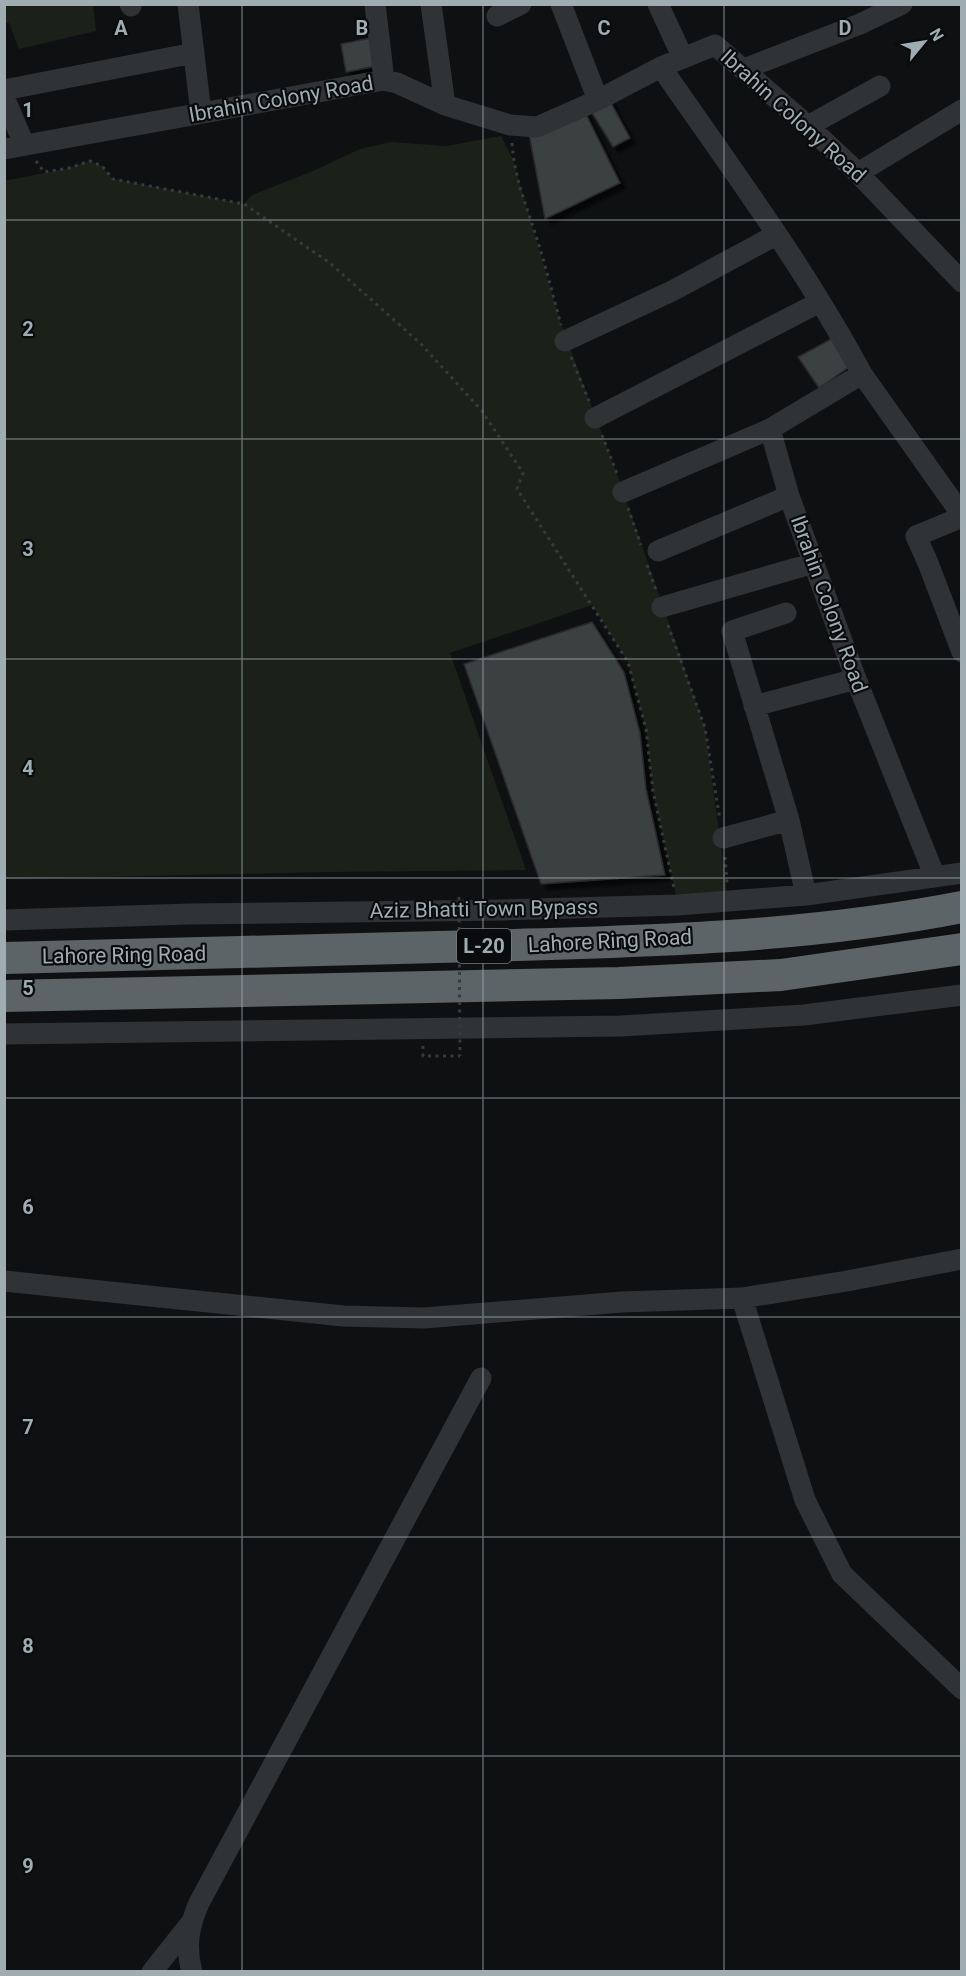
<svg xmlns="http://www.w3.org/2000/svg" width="966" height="1976" font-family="Roboto,sans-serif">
	<defs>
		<filter id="shadow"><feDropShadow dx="5.5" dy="5.5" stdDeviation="1.5" flood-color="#0009"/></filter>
	</defs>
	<rect width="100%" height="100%" fill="#0f1011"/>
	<path fill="#1b2119" d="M5,4L93,5L96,31L19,49L9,23H5Z
		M501,136L512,157L560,321L621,485L705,728L728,900L678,905L653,791L646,729L628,662L592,605L450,653L526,870L331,872L5,879L4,181L69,168L90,161L102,166L113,179L244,204L252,195L313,171L360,149L391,142L446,146Z"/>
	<path fill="#3b3f41" stroke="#292b2d" stroke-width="1.5" filter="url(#shadow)" d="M371,38L377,66L346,72L341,44Z
		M609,99L630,138L613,147L589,108Z
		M584,110L620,183L545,219L529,134Z
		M835,337L852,365L819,388L798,357Z
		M592,622L624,672L640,733L646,789L665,875L541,884L464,664Z"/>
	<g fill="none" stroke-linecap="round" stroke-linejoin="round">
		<path stroke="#363b3d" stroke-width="3" stroke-dasharray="3 4.5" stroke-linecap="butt" d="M512,143C514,177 527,207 537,239C546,267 553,296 561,325
			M36,161L44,172L69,168L90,161L102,166L113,179L244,204L330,263L421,344L482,411L523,473L517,489L628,662L646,729L653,791L674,888
			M571,357L589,401
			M602,435L618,476
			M628,508L641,545
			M647,565L656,590
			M668,625L705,728L720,820
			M725,857L727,883
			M423,1046V1056H460"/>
		<path stroke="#303336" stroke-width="21" d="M130,4L131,6
			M188,4L201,113
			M375,4L384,80
			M431,4L445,105
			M561,4L598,100
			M658,4L683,58
			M497,16L521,4
			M661,67C730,167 804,266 862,374L770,429L789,496L856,679L935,877
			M744,69L860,24L902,4
			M4,90L194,53
			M4,97L24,144
			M808,126L880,86
			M4,149L384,80L397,83L445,105L510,125L537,127L598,100L661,67L715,45L808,126L858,173L962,282
			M858,173L962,110
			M565,341L672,291L776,235
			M862,374L962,515
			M595,418L820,302
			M623,492L770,429
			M962,517L916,536L928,563L962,652
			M658,551L789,496
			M662,607L814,563
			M786,613L732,631L789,820L806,895
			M754,706L856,679
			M723,838L789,820
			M4,920L190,914L502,910L678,905L806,895L962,873
			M4,1034L621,1026L804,1015L962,995
			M4,1281L343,1316L424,1318L622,1302L742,1298L847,1281L962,1259
			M742,1298L805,1500L842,1574L962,1689
			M152,1972L190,1924
			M192,1972C185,1946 189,1926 199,1903L481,1378"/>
		<path stroke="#5c6468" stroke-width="32" d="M4,958C162,954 319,950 477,946C638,942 803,938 962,907
			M4,996L619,983L781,975L962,949"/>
		<path stroke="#363b3d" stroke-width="3" stroke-dasharray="3 4.5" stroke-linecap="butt" d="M459,897L460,1056"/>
	</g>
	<path fill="none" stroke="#9fadb3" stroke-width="1.5" stroke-opacity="0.55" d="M242,4V1972M483,4V1972M724,4V1972M4,220H962M4,439H962M4,659H962M4,878H962M4,1098H962M4,1317H962M4,1537H962M4,1756H962"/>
	<g text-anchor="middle" stroke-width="4.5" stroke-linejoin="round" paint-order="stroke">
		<rect fill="#0a0b0c" stroke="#727c81" stroke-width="1.5" x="457" y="929" width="54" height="34" rx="4.5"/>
		<g font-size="20" font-weight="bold" fill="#9fadb3">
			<text x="484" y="953">L-20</text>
		</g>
		<g font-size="21" fill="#9fadb3" stroke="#0a0b0c">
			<text transform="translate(281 99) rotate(-10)" y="7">Ibrahin Colony Road</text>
			<text transform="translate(793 116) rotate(42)" y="7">Ibrahin Colony Road</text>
			<text transform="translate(829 604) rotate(70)" y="7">Ibrahin Colony Road</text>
			<text transform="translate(484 909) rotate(-1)" y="7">Aziz Bhatti Town Bypass</text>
			<text transform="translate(610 941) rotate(-3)" y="7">Lahore Ring Road</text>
			<text transform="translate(124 955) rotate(-1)" y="7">Lahore Ring Road</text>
		</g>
	</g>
	<g font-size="20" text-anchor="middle" font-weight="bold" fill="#9fadb3" stroke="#0a0b0c" stroke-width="4.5" stroke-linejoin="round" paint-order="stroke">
		<text x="121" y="35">A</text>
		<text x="362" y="35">B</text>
		<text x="604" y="35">C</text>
		<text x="845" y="35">D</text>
		<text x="28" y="117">1</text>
		<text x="28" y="336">2</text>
		<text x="28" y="556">3</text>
		<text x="28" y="775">4</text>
		<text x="28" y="995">5</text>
		<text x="28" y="1214">6</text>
		<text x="28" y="1434">7</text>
		<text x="28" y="1653">8</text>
		<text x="28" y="1873">9</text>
	</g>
	<rect width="966" height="1976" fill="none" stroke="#9fadb3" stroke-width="12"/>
	<g transform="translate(924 42) rotate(60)" stroke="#0a0b0c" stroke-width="4.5" paint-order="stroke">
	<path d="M0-4.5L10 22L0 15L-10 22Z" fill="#9fadb3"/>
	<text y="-9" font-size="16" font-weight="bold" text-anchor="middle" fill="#9fadb3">N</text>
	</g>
</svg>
